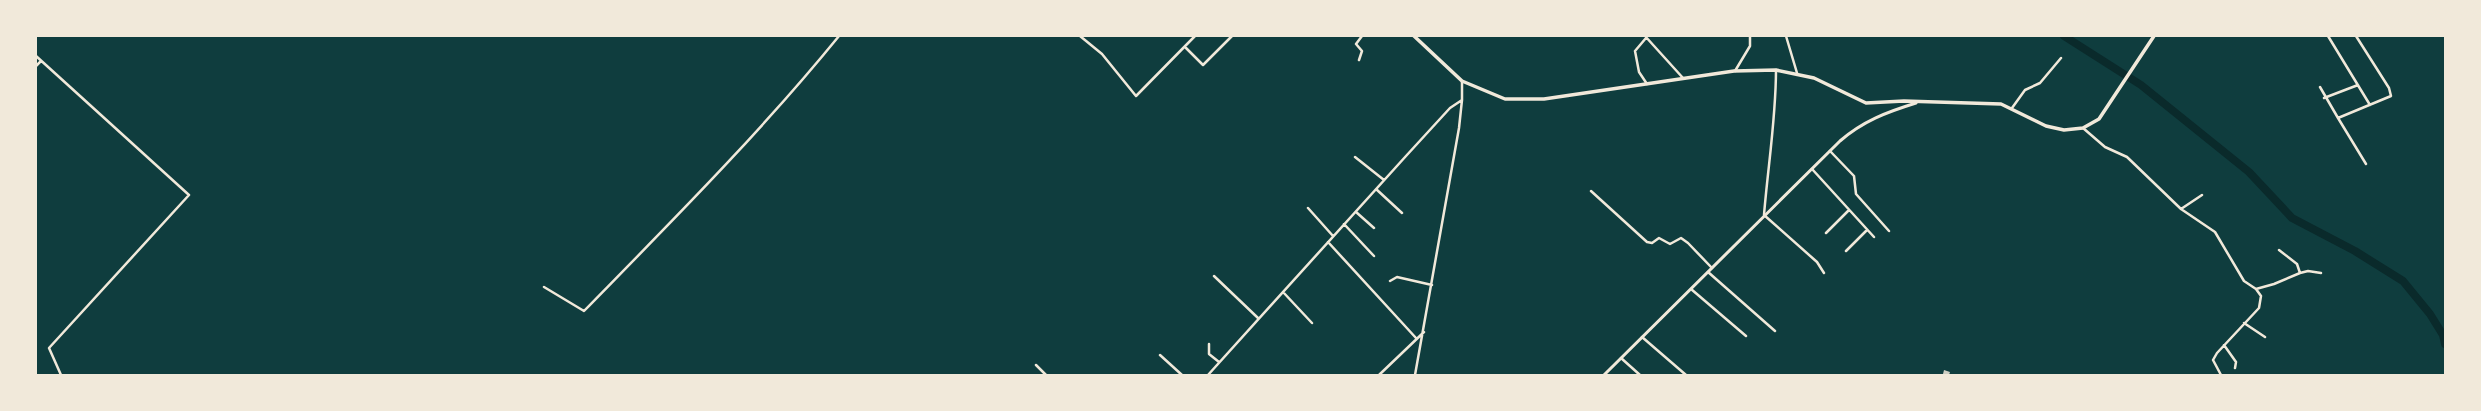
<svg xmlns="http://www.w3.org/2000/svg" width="2481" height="411" font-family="Manrope,sans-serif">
	<rect width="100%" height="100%" fill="#0f3d3e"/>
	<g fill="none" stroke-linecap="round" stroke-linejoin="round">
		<path stroke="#0a2a2b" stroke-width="8" d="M2064,36L2141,85L2249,172L2292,218L2355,251L2403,281L2430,314L2443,335L2445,344"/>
	</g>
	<path fill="#cfcfc3" d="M1944,370L1950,372L1949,375H1938L1943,374Z"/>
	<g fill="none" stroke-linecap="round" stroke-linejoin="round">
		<path stroke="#f1e9da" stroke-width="2.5" d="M1080,36L1102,54L1136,96L1195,36
			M1645,36L1683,78
			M1786,36L1797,73
			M2328,36L2370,105
			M1646,38L1635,51L1639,72L1647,84
			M1185,47L1203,65L1232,36
			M36,56L189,195L49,348L61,375
			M1359,60L1362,51L1356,44L1362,36
			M36,66L41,61
			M1776,70C1776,118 1768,166 1764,215L1817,262L1824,273
			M1735,71L1750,46V36
			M2320,87L2338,118L2391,96L2389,88L2356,36
			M2324,98L2358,85
			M2012,108L2025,90L2040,83L2061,58
			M2338,118L2366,164
			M2083,128L2105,147L2127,157L2181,209L2215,232L2244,281L2256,289L2261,296L2259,308L2217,353L2213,360L2221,375
			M1830,151L1854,176L1856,194L1889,231
			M1355,157L1384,180
			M1812,169L1874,237
			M1376,189L1402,213
			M1591,191L1647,242L1652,243L1659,238L1670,244L1681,238L1688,243L1712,268
			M1308,208L1333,236
			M2181,209L2202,195
			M1356,212L1374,228
			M1344,224L1374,256
			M1826,233L1849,210
			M1328,242L1416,338
			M2279,250L2297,264L2300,273
			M1846,251L1867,230
			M1708,272L1775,331
			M1214,276L1258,318
			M1390,281L1397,277L1432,285
			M544,287L584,311C671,222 760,133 839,36
			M1691,289L1746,336
			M2256,289L2274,284L2300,273L2308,271L2321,273
			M1283,292L1312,323
			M2244,323L2265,337
			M1642,337L1686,375
			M1209,344V354L1219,362
			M2224,345L2236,362L2235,368
			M1160,355L1182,375
			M1621,358L1640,375
			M1036,365L1046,375
			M1208,375L1406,156L1450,108L1462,100
			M1379,375L1424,332
			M1415,375L1459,128L1462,100V81"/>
		<path stroke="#f1e9da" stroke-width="3" d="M1604,375L1840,141C1863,121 1887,112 1916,103"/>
		<path stroke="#f1e9da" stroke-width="3.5" d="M1414,36L1462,81L1505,99H1544L1734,71L1776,70L1814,78L1866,103L1904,101L2001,104L2046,126L2064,130L2083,128L2099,119L2154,36"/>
	</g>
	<rect width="2481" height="411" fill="none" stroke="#f1e9da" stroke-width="74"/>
</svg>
